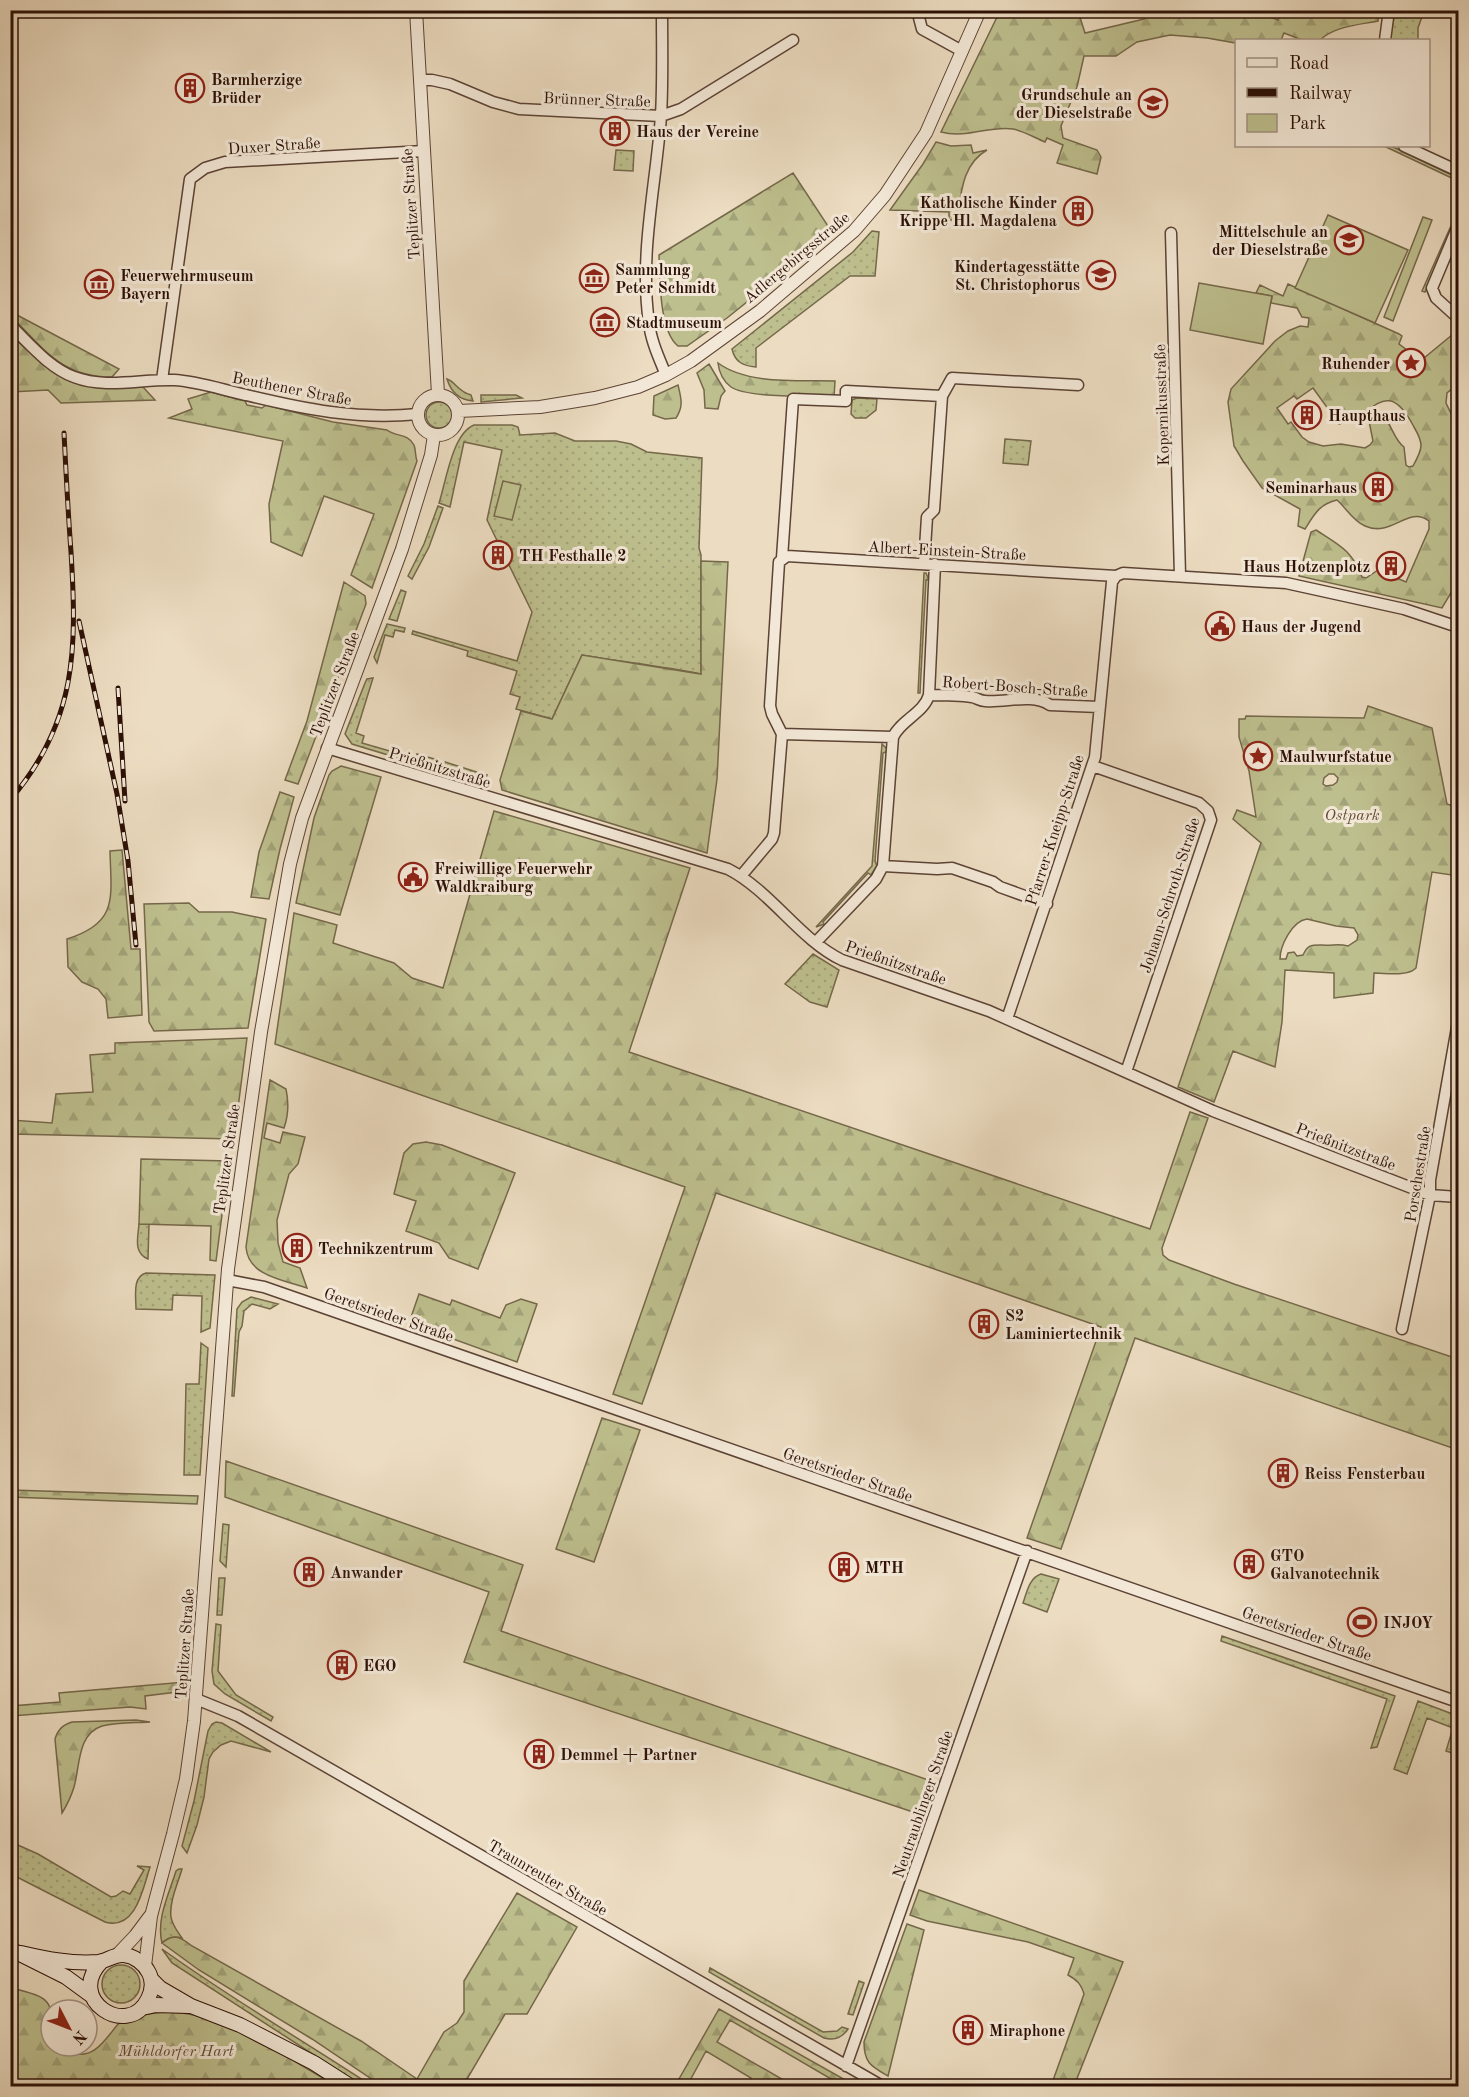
<svg xmlns="http://www.w3.org/2000/svg" width="1469" height="2097" font-family="'Old Standard TT',serif">
	<defs>
		<pattern id="green-dots" width="8" height="8" patternUnits="userSpaceOnUse" patternTransform="scale(1.5)"><rect width="8" height="8" fill="#bebf8e"/><path d="M2 2h.1M6 6h.1" fill="none" stroke="#a3a379" stroke-width="1.8" stroke-linecap="round"/></pattern>
		<pattern id="forest-firs" width="22" height="20" patternUnits="userSpaceOnUse" patternTransform="scale(1.5)"><rect width="22" height="20" fill="#bebf8e"/><path d="M5 1l3.5 6h-7zM16 11l3.5 6h-7z" fill="#a3a379"/></pattern>
	</defs>
	<rect width="100%" height="100%" fill="#ecdcc1"/>
	<filter id="stains"><feTurbulence type="fractalNoise" baseFrequency=".00333" numOctaves="4"/><feColorMatrix values="0 0 0 0 .2 0 0 0 0 .09 0 0 0 0 .02 0 0 0 .5 -.17"/></filter>
	<radialGradient id="worn" r=".72"><stop offset=".6" stop-color="#630" stop-opacity="0"/><stop offset="1" stop-color="#630" stop-opacity=".3"/></radialGradient>
	<path fill="url(#green-dots)" stroke="#75684a" stroke-width="1.5" d="M1395,11H1424L1418,28V40H1390Z
		M1384,146H1391L1458,178V181Z
		M616,150L634,151L633,171L614,170Z
		M1458,210V217L1425,292L1422,291Z
		M872,231L879,232L875,276H850L756,348V367C743,366 735,362 732,349L853,252Z
		M447,379C456,382 457,391 471,395L473,401C459,400 451,392 447,379Z
		M481,395H516L522,398L481,402Z
		M856,398L877,399L876,410L866,418H855L851,414L852,400Z
		M426 415a13 13 0 1 1 26 0a13 13 0 1 1-26 0Z
		M474,425H512L518,427L520,435L555,433L575,441H616L631,444L647,452L702,458L699,548L701,555V674C662,666 622,662 582,655L552,719L516,709L520,697L510,694L517,671L467,656L468,651L412,634L413,631L517,661L532,612L487,520L502,450L464,442L450,507L439,503C446,482 452,434 474,425Z
		M1005,439L1031,441L1028,465L1003,463Z
		M438,506L443,508L429,547L412,579L408,576L424,544Z
		M924,573H926L929,580H926L920,693H918Z
		M401,590L406,592L397,621L389,619Z
		M387,624L405,628L404,632L395,630L393,637L385,635L377,663L374,657Z
		M373,678L356,733L364,736L362,743L400,754L398,758L352,744L345,734L365,683L367,679Z
		M882,744L887,749L886,752L883,753L875,861L877,866L871,875L868,873L823,922L824,924L816,927L872,866Z
		M417,754L438,760L435,771L415,762Z
		M442,761L486,775H487L486,778L477,784L438,772Z
		M813,954L839,970L827,1007L810,1002L785,984Z
		M139,1224H149L148,1259C133,1253 138,1237 139,1224Z
		M146,1273L215,1275L210,1328L201,1332L202,1296L173,1295L172,1310L136,1309C136,1296 132,1277 146,1273Z
		M251,1297L278,1304L270,1309L252,1304L244,1311L242,1326L239,1332L234,1396H232L237,1309L242,1302Z
		M201,1343L208,1348L200,1475H184L186,1384H199Z
		M223,1524L229,1525L226,1567L220,1561Z
		M1041,1574L1059,1579L1047,1612L1023,1603C1027,1592 1029,1578 1041,1574Z
		M219,1578H225L222,1615H217Z
		M216,1624L221,1625L218,1671L236,1695L273,1717L271,1721L225,1694L214,1684L212,1671Z
		M1222,1636L1395,1696L1377,1747L1371,1748L1387,1699L1221,1641Z
		M1418,1701L1458,1716V1755L1446,1751L1453,1728L1427,1718L1407,1774L1394,1769Z
		M216,1722L222,1723L271,1752L231,1741L221,1745L213,1752L209,1759L204,1797L197,1825L187,1853L182,1846L194,1801L208,1731L212,1724Z
		M11,1842L38,1854L111,1897L116,1896L123,1891L130,1894L144,1870L137,1866L150,1867C143,1888 136,1931 105,1922L11,1874Z
		M179,1869H182C178,1883 169,1902 171,1917C172,1925 178,1932 182,1938C173,1936 169,1937 162,1943C156,1919 169,1894 176,1871Z
		M162,1949C230,1998 302,2040 372,2086H362L172,1963Z
		M102 1984a19 19 0 1 1 38 0a19 19 0 1 1-38 0Z
		M710,1968L823,2032L837,2031L842,2027L848,2029C842,2038 835,2041 824,2038L709,1972Z
		M859,1981L864,1983L853,2015L848,2014Z"/>
	<path fill="url(#forest-firs)" stroke="#75684a" stroke-width="1.5" fill-rule="evenodd" d="M1000,11H1078L1085,33L1144,19L1151,11H1254L1278,20L1282,11H1379L1378,21C1358,25 1335,26 1320,40H1302L1284,33L1281,40H1236V43L1207,38L1170,35L1137,42L1116,56H1084L1077,87L1061,126L1063,138L1097,150L1101,157L1097,174L1057,163L1063,145L1047,138L1045,142C1035,138 1024,131 1013,129C990,125 967,139 941,132Z
		M936,142L951,146L971,145L973,153L987,150C962,164 961,194 957,220H949V212L890,210L923,164Z
		M793,173L828,226L830,235L727,318L687,346H678C659,331 660,278 659,255Z
		M1288,284L1399,334L1402,336L1399,344L1418,358H1424L1458,330V384L1447,393L1446,403L1458,428V490L1453,499L1455,506L1458,507V581L1442,608L1299,576L1311,532L1316,530C1339,545 1352,550 1362,577L1366,578L1378,570L1406,582L1429,529V521C1408,505 1392,538 1365,526C1353,521 1347,509 1337,500C1319,504 1314,515 1305,529L1298,526L1300,509L1262,488L1243,461L1234,446L1228,402L1231,389L1275,341L1288,331L1300,326L1308,327L1309,318L1302,317L1297,308L1271,303L1272,296L1256,293L1260,285L1283,296ZM1313,388L1339,424C1375,416 1386,374 1414,427C1424,444 1423,448 1413,466L1409,467L1406,465L1404,447C1392,438 1392,421 1380,414L1369,421L1373,441L1370,445L1365,448L1341,444L1323,446L1309,442L1302,437L1291,422L1288,424L1277,408L1294,396L1297,399Z
		M17,315L119,369L112,377C61,377 44,349 11,316Z
		M10,334C61,382 72,391 143,387L155,400L61,403L48,390L11,392Z
		M718,363C748,385 799,380 835,381L834,397C812,396 747,398 731,387C723,381 719,372 718,363Z
		M709,364L725,391L721,396L718,409L705,408L704,390L697,373Z
		M678,385C681,398 684,406 676,418L665,419L653,415L654,396Z
		M211,392L245,401L247,405L262,408L266,405L333,422L387,430C396,437 408,433 414,445C416,450 415,456 417,461L372,588L351,575L374,514L324,496L302,556L271,542L269,504L283,441L169,418L192,409L188,399Z
		M701,561L728,562L717,779L707,853L502,790L500,780L521,711L552,719L582,655L701,674Z
		M344,582L365,596L366,604L298,784L285,780L307,721Z
		M1368,706L1432,728L1447,804L1458,808V876L1432,872L1416,968C1407,977 1386,973 1374,973L1373,993L1334,998V973L1285,970L1282,1022L1275,1067L1233,1051L1214,1102L1178,1087L1261,843L1233,819L1237,810L1256,817L1249,771L1239,737V719H1245L1246,716L1364,718ZM1329,774H1334L1338,778L1337,782L1333,785L1326,786L1323,784L1324,778ZM1307,919L1336,926L1354,928L1358,935L1357,940L1348,946C1337,943 1333,946 1323,945C1312,945 1308,944 1303,955L1297,956L1294,952L1288,953L1286,959H1280C1280,946 1292,921 1307,919Z
		M341,766L381,777L340,915L296,903L314,818L329,775L332,771Z
		M280,792L294,797L280,849L269,899L251,897L259,852Z
		M494,811L690,868L629,1052L1150,1229L1190,1112L1208,1118L1162,1248L1163,1255L1169,1260L1234,1284L1458,1359V1450L1135,1338L1061,1549L1027,1538L1101,1327L716,1193L642,1404L613,1394L685,1187L275,1044L294,913L337,925L333,943L394,963L412,978L443,988Z
		M122,850L131,949H140L142,1015L108,1018L106,999L98,989L82,982L68,967L67,939C119,923 111,897 110,851Z
		M189,903L199,912H232L266,919L248,1028L154,1031L149,1022L144,904Z
		M247,1038L234,1139L11,1134V1120L52,1123L56,1094L93,1092L90,1055L115,1053V1043Z
		M270,1080L286,1089C289,1103 289,1114 284,1128L267,1123L264,1138L280,1143L283,1132L305,1137L298,1164L289,1174L277,1220L278,1243L283,1262L300,1268L307,1288C283,1280 248,1276 246,1247Z
		M426,1142L442,1145L515,1173L478,1269L449,1258L439,1243L406,1231L416,1201L394,1194L404,1153L413,1144Z
		M141,1159L229,1161L216,1261L210,1260L211,1226L139,1224Z
		M419,1294L450,1305L452,1300L500,1318L506,1305L521,1299L537,1304L517,1362L409,1323Z
		M602,1418L640,1430L594,1562L556,1549Z
		M226,1461L523,1565L501,1631L934,1782L922,1815L464,1662L489,1592L225,1497Z
		M11,1490L198,1496L197,1504L11,1497Z
		M185,1682V1691L145,1696L146,1709L130,1707L11,1716V1706L60,1702L59,1693Z
		M136,1720L150,1722C135,1723 117,1722 102,1726C77,1734 80,1767 74,1787C71,1797 67,1805 62,1813L55,1739C58,1729 63,1725 72,1722Z
		M919,1890L1123,1962L1074,2086H1051L1084,1994C1081,1984 1077,1980 1068,1975L1074,1958L1028,1942L927,1921L910,1915Z
		M517,1893L577,1927L527,2014H505L463,2086H382L312,2039L199,1970L162,1943C173,1933 181,1937 192,1946L361,2041L417,2079L444,2032L457,2023L464,2012V1981Z
		M907,1924L924,1930L888,2076C871,2066 864,2063 864,2042Z
		M11,1988C58,1999 51,2002 51,2046C65,2046 62,2047 73,2052C94,2062 108,2035 119,2023C128,2023 133,2019 141,2016C153,2012 170,2012 182,2013C229,2018 295,2062 336,2086H11Z
		M719,2009L856,2086H843L730,2020L717,2042L794,2086H746L751,2078L706,2051L687,2086H675Z"/>
	<path fill="#bebf8e" stroke="#75684a" stroke-width="1.5" d="M1328,215L1408,250L1375,323L1295,288Z
		M1423,217L1432,220L1393,321L1384,317Z
		M1199,283L1272,296L1263,344L1190,330Z
		M503,481L521,485L512,520L494,516Z"/>
	<g fill="none" stroke-linecap="round" stroke-linejoin="round">
		<g stroke="#5c4335" stroke-width="13">
			<path id="minor" d="M662,10C662,46 663,81 661,116C656,185 639,254 649,323C651,341 659,358 666,375
				M917,10L922,29L962,51
				M1385,40L1389,10
				M420,80H432L450,84L493,102L519,109L661,116L681,109L793,40
				M1404,146L1458,171
				M1458,226L1432,288L1436,298L1458,318
				M1171,233L1180,576
				M10,325C29,343 49,368 74,377C105,389 141,379 174,380C197,381 223,390 246,395C304,409 357,420 418,414
				M162,380L190,179L205,168L225,162L424,151
				M782,558L793,399L846,401V391L942,396
				M924,564L927,517L934,510L942,396L952,378L1078,385
				M929,695C943,695 958,695 972,697C977,698 980,701 985,701C1006,703 1031,693 1050,705L1099,707
				M782,734L893,737
				M327,748L728,869C771,891 800,940 842,960L989,1011L1213,1111L1430,1195L1458,1197
				M1093,766L1199,803L1208,811L1211,820L1126,1072
				M883,866L937,869L952,868L993,882L1000,887L1047,904
				M741,876L772,839L774,833L782,734L772,714L770,706L779,562L787,556L1116,576L1123,573L1286,583L1404,609L1458,627
				M816,942L876,879L883,866L893,737C901,720 924,713 929,695L935,564
				M1007,1019L1095,757L1112,582L1116,576
				M227,1280L264,1287L1458,1702
				M1402,1329L1430,1195V1180L1458,1022
				M196,1699L238,1716L882,2086
				M846,2066L1027,1551"/>
		</g>
		<g stroke="#5c4335" stroke-width="14">
			<path id="tertiary" d="M416,10L438,394
				M418 415a20 20 0 1 1 40 0a20 20 0 1 1-40 0Z
				M459,411L540,407L595,398L638,387L666,375L691,361L760,311L854,231L885,195L926,133L980,10
				M117,1955L135,1936L150,1916
				M145,1966L151,1916L173,1834L186,1779L194,1721L228,1269L261,1032L290,864L302,818L402,549L431,455L434,435"/>
		</g>
		<g stroke="#2c1006" stroke-width="16">
			<path id="secondary" d="M10,1949L66,1977L92,1996
				M21,1953C47,1959 71,1964 98,1962C107,1961 114,1954 124,1955C134,1956 144,1963 149,1973C153,1981 152,1991 148,1999C128,2040 64,1999 102,1961
				M151,1979L160,1988L191,2006L240,2025L314,2063L350,2086
				M142,2008L156,2005L189,2006"/>
		</g>
		<use href="#minor" stroke="#f3e8d7" stroke-width="10"/>
		<use href="#tertiary" stroke="#f3e8d7" stroke-width="12"/>
		<use href="#secondary" stroke="#f3e8d7" stroke-width="14"/>
		<g stroke="#2c1006" stroke-width="5">
			<path id="rail" d="M79,621L117,794L128,861L136,945
				M118,688L125,801
				M10,800C77,722 77,649 71,552C68,512 66,473 64,433"/>
		</g>
		<use href="#rail" stroke="#f3e8d7" stroke-width="3" stroke-dasharray="9" stroke-linecap="butt"/>
	</g>
	<defs>
		<g id="building-ring" transform="scale(1.5)"><circle r="9.5" fill="#f3e8d7" stroke="#8f2418" stroke-width="1.5"/><path d="M-4-6H4V6H1V3H-1V6H-4ZM-2.5-4.3h1.7v1.8h-1.7ZM.8-4.3h1.7v1.8H.8ZM-2.5-1h1.7V.8h-1.7ZM.8-1h1.7V.8H.8Z" fill="#8f2418"/></g>
		<g id="school-ring" transform="scale(1.5)"><circle r="9.5" fill="#f3e8d7" stroke="#8f2418" stroke-width="1.5"/><path d="M0-5L7-2L0 1L-7-2ZM-4 1L0 2.5L4 1V4Q0 6-4 4Z" fill="#8f2418"/></g>
		<g id="museum-ring" transform="scale(1.5)"><circle r="9.5" fill="#f3e8d7" stroke="#8f2418" stroke-width="1.5"/><path d="M0-6L6-3V-2H-6V-3ZM-5-1h2V3h-2ZM-1-1h2V3h-2ZM3-1h2V3H3ZM-6 4H6V6H-6Z" fill="#8f2418"/></g>
		<g id="sight-ring" transform="scale(1.5)"><circle r="9.5" fill="#f3e8d7" stroke="#8f2418" stroke-width="1.5"/><path d="M0-6L1.8-2.2L6-1.7L2.9 1.2L3.7 5.4L0 3.3L-3.7 5.4L-2.9 1.2L-6-1.7L-1.8-2.2Z" fill="#8f2418"/></g>
		<g id="civic-ring" transform="scale(1.5)"><circle r="9.5" fill="#f3e8d7" stroke="#8f2418" stroke-width="1.5"/><path d="M-.6-6.5H3V-4.5H.6V-3L4-1V1h2V6H-6V1h2V-1L-.6-3ZM-1.2 2.5V6h2.4V2.5Z" fill="#8f2418"/></g>
		<g id="stadium-ring" transform="scale(1.5)"><circle r="9.5" fill="#f3e8d7" stroke="#8f2418" stroke-width="1.5"/><path d="M0-5a6.5 5 0 1 0 0 10a6.5 5 0 1 0 0-10ZM-3.5-1.8h7v3.6h-7Z" fill="#8f2418"/></g>
	</defs>
	<g fill-rule="evenodd">
		<use href="#building-ring" x="190" y="88"/>
		<use href="#school-ring" x="1153" y="103"/>
		<use href="#building-ring" x="615" y="131"/>
		<use href="#building-ring" x="1078" y="211"/>
		<use href="#school-ring" x="1349" y="240"/>
		<use href="#school-ring" x="1101" y="275"/>
		<use href="#museum-ring" x="594" y="278"/>
		<use href="#museum-ring" x="99" y="284"/>
		<use href="#museum-ring" x="605" y="322"/>
		<use href="#sight-ring" x="1411" y="363"/>
		<use href="#building-ring" x="1307" y="415"/>
		<use href="#building-ring" x="1378" y="487"/>
		<use href="#building-ring" x="498" y="555"/>
		<use href="#building-ring" x="1391" y="566"/>
		<use href="#civic-ring" x="1220" y="626"/>
		<use href="#sight-ring" x="1258" y="756"/>
		<use href="#civic-ring" x="413" y="877"/>
		<use href="#building-ring" x="297" y="1248"/>
		<use href="#building-ring" x="984" y="1324"/>
		<use href="#building-ring" x="1283" y="1473"/>
		<use href="#building-ring" x="1249" y="1564"/>
		<use href="#building-ring" x="844" y="1567"/>
		<use href="#building-ring" x="309" y="1572"/>
		<use href="#stadium-ring" x="1362" y="1622"/>
		<use href="#building-ring" x="342" y="1665"/>
		<use href="#building-ring" x="539" y="1754"/>
		<use href="#building-ring" x="968" y="2030"/>
	</g>
	<g text-anchor="middle" stroke-width="6" stroke-linejoin="round" paint-order="stroke">
		<g font-size="16" font-weight="bold" fill="#2c1006" stroke="#f3e8d7" text-anchor="start">
			<text x="211" y="85">Barmherzige<tspan x="211" dy="18">Brüder</tspan></text>
			<text x="1132" y="100" text-anchor="end">Grundschule an<tspan x="1132" dy="18">der Dieselstraße</tspan></text>
			<text x="636" y="137">Haus der Vereine</text>
			<text x="1057" y="208" text-anchor="end">Katholische Kinder<tspan x="1057" dy="18">Krippe Hl. Magdalena</tspan></text>
			<text x="1328" y="237" text-anchor="end">Mittelschule an<tspan x="1328" dy="18">der Dieselstraße</tspan></text>
			<text x="1080" y="272" text-anchor="end">Kindertagesstätte<tspan x="1080" dy="18">St. Christophorus</tspan></text>
			<text x="615" y="275">Sammlung<tspan x="615" dy="18">Peter Schmidt</tspan></text>
			<text x="120" y="281">Feuerwehrmuseum<tspan x="120" dy="18">Bayern</tspan></text>
			<text x="626" y="328">Stadtmuseum</text>
			<text x="1390" y="369" text-anchor="end">Ruhender</text>
			<text x="1328" y="421">Haupthaus</text>
			<text x="1357" y="493" text-anchor="end">Seminarhaus</text>
			<text x="519" y="561">TH Festhalle 2</text>
			<text x="1370" y="572" text-anchor="end">Haus Hotzenplotz</text>
			<text x="1241" y="632">Haus der Jugend</text>
			<text x="1279" y="762">Maulwurfstatue</text>
			<text x="434" y="874">Freiwillige Feuerwehr<tspan x="434" dy="18">Waldkraiburg</tspan></text>
			<text x="318" y="1254">Technikzentrum</text>
			<text x="1005" y="1321">S2<tspan x="1005" dy="18">Laminiertechnik</tspan></text>
			<text x="1304" y="1479">Reiss Fensterbau</text>
			<text x="1270" y="1561">GTO<tspan x="1270" dy="18">Galvanotechnik</tspan></text>
			<text x="865" y="1573">MTH</text>
			<text x="330" y="1578">Anwander</text>
			<text x="1383" y="1628">INJOY</text>
			<text x="363" y="1671">EGO</text>
			<text x="560" y="1760">Demmel + Partner</text>
			<text x="989" y="2036">Miraphone</text>
		</g>
		<g font-size="16" fill="#2c1006" stroke="#f3e8d7">
			<text transform="translate(597 99) rotate(2)" y="6">Brünner Straße</text>
			<text transform="translate(274 145) rotate(-4)" y="6">Duxer Straße</text>
			<text transform="translate(410 204) rotate(-94)" y="6">Teplitzer Straße</text>
			<text transform="translate(796 257) rotate(-40)" y="6">Adlergebirgsstraße</text>
			<text transform="translate(292 388) rotate(11)" y="6">Beuthener Straße</text>
			<text transform="translate(1161 405) rotate(-92)" y="6">Kopernikusstraße</text>
			<text transform="translate(947 550) rotate(3)" y="6">Albert-Einstein-Straße</text>
			<text transform="translate(334 684) rotate(-69)" y="6">Teplitzer Straße</text>
			<text transform="translate(1015 686) rotate(4)" y="6">Robert-Bosch-Straße</text>
			<text transform="translate(440 767) rotate(17)" y="6">Prießnitzstraße</text>
			<text transform="translate(1054 830) rotate(-72)" y="6">Pfarrer-Kneipp-Straße</text>
			<text transform="translate(1169 895) rotate(-72)" y="6">Johann-Schroth-Straße</text>
			<text transform="translate(896 962) rotate(19)" y="6">Prießnitzstraße</text>
			<text transform="translate(1346 1146) rotate(21)" y="6">Prießnitzstraße</text>
			<text transform="translate(226 1159) rotate(-82)" y="6">Teplitzer Straße</text>
			<text transform="translate(1417 1174) rotate(-81)" y="6">Porschestraße</text>
			<text transform="translate(389 1314) rotate(19)" y="6">Geretsrieder Straße</text>
			<text transform="translate(848 1474) rotate(19)" y="6">Geretsrieder Straße</text>
			<text transform="translate(1307 1633) rotate(19)" y="6">Geretsrieder Straße</text>
			<text transform="translate(184 1644) rotate(-86)" y="6">Teplitzer Straße</text>
			<text transform="translate(922 1804) rotate(-71)" y="6">Neutraublinger Straße</text>
			<text transform="translate(548 1877) rotate(30)" y="6">Traunreuter Straße</text>
		</g>
		<g font-size="16" font-style="italic" fill="#5f4d36" stroke="#f3e8d7">
			<text x="1352" y="820">Ostpark</text>
			<text x="176" y="2056">Mühldorfer Hart</text>
		</g>
	</g>
	<rect width="1469" height="2097" fill="none" stroke="#ecdcc1" stroke-width="36"/>
	<rect x="12" y="12" width="1445" height="2073" fill="none" stroke="#2c1006" stroke-width="3"/>
	<rect x="18" y="18" width="1433" height="2061" fill="none" stroke="#2c1006" stroke-width="1.5"/>
	<rect x="1235" y="39" width="195" height="108" fill="#f3e8d7" stroke="#a39283" stroke-width="1.5"/>
	<rect x="1247" y="58" width="30" height="9" fill="#f3e8d7" stroke="#a39283" stroke-width="1.5"/>
	<text x="1289" y="69" font-size="18" fill="#2c1006">Road</text>
	<rect x="1247" y="88" width="30" height="9" fill="#2c1006" stroke="#a39283" stroke-width="1.5"/>
	<text x="1289" y="99" font-size="18" fill="#2c1006">Railway</text>
	<rect x="1247" y="114" width="30" height="18" fill="#bebf8e" stroke="#a39283" stroke-width="1.5"/>
	<text x="1289" y="129" font-size="18" fill="#2c1006">Park</text>
	<g transform="translate(69 2028) rotate(132)"><circle r="28" fill="#f3e8d7" stroke="#a39283" stroke-width="1.5"/>
	<path d="M0-4.5L10 22L0 15L-10 22Z" fill="#8f2418"/>
	<text y="-9" font-size="16" font-weight="bold" text-anchor="middle" fill="#2c1006">N</text>
	</g>
	<rect width="100%" height="100%" filter="url(#stains)"/>
	<rect width="100%" height="100%" fill="url(#worn)"/>
</svg>
